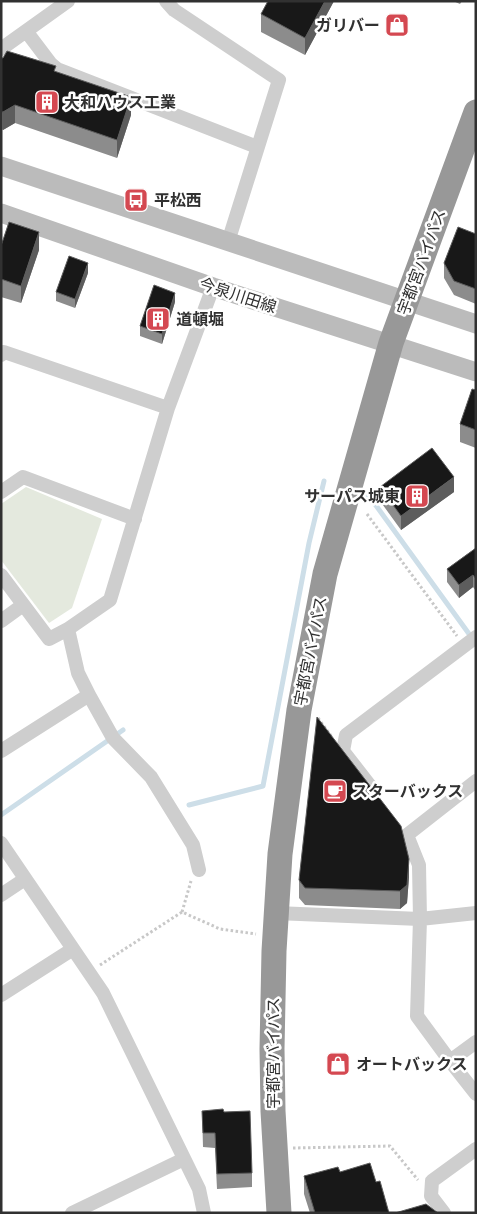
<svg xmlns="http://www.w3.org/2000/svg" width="477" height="1214" font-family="'Varela Round','Noto Sans JP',sans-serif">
	<rect width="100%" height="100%" fill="#fff"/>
	<path fill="#e4e9de" d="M26,487L102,519L72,608L49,623L1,560V504Z"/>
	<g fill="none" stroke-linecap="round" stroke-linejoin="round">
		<path stroke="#cddee8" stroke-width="5" d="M356,492L369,497L372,500L472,638
			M189,805L263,786L309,543L324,481
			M1,815L123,730"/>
		<path stroke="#c8c8c8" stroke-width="3" stroke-dasharray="2.5 2.5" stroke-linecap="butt" d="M367,514L457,636
			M318,718L332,737
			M182,912L191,881
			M100,965L182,912L220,929L256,934
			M293,1148L390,1146L418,1180"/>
		<path stroke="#cecece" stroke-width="14" d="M166,1L174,10L279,80L228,242
			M26,31L51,64L57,69L257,147
			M1,49L68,1
			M1,355L4,352L168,408
			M1,492L23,477L135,519
			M1,575L49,639L68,629L78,673L89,695L1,751
			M1,621L23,605
			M68,629L110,600L168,408L213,287
			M89,695L113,738L151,777L193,845L199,870
			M476,781L407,835L419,865L420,919L417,1016L450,1061L476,1042
			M371,787L343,751L346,735L476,637
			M1,843L103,993L199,1189L204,1213
			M1,895L25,879
			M276,913L420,919L476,913
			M1,995L73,949
			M450,1061L476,1094
			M72,1213L184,1159
			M444,1213L431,1196L432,1181L476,1149"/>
		<path stroke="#bbb" stroke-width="19" d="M1,166L476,324
			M1,213L213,287L476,372"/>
		<path stroke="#989898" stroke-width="25" d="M279,1213L273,1111L272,1049L274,951L280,854L299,710L325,574L391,343L476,112"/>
	</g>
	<path fill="#8c8c8c" d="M334,1L305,55L261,32V14Z
		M453,1H462L460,4Z
		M1,58L56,72L131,115L117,158L15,123L3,130L1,129Z
		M476,234V304L454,295L444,278V263Z
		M1,246L39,250L21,303L1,297Z
		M88,273L75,308L56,301V292Z
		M175,302L162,344L140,336V326Z
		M476,390V448L460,442V424Z
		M380,487L454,492L401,530L380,501Z
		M476,548V591L473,587L459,598L447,582V569Z
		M409,877L407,903L400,909L305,905L299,898V880Z
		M202,1111L224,1112L252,1173V1187L217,1189L215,1148L203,1147Z
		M340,1172L376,1182L389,1213H310L304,1194V1176Z"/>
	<path fill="#5d5d5d" d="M325,1H334L305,55V38Z
		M131,97V115L117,158V140Z
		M15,105V123L3,130V112Z
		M39,232V250L21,303V286Z
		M88,263V273L75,308V299Z
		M175,293V302L162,344V334Z
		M454,477V492L401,530V516Z
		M473,575V587L459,598V585Z
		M409,859V877L407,903L400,909V891Z"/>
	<path fill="#181818" stroke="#5d5d5d" d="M268,1H325L305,38L261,14Z
		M7,51L56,66L54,71L131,97L117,140L15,105L3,112L1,111V58H3Z
		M9,222L39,232L21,286L1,279V246Z
		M458,227L476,234V289L454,281L444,263Z
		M69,256L88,263L75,299L56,292Z
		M154,285L175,293L162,334L140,326Z
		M472,389L476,390V430L460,424Z
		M432,448L454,477L401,516L380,487Z
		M476,548V579L473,575L459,585L447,569Z
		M317,717L401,826L409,859L407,885L400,891L305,888L299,880Z
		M223,1109L224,1112L250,1111L252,1173L217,1174L215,1133H203L202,1111Z
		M370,1163L376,1182L380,1181L389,1213H315L304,1176L338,1167L340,1172Z
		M426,1204L438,1213H395Z"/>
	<defs>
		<g id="shop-square" transform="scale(1.25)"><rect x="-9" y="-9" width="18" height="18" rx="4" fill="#d44851" stroke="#fff"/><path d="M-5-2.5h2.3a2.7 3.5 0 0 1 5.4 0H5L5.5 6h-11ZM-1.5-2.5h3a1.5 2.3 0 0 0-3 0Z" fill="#fff"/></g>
		<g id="building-square" transform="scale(1.25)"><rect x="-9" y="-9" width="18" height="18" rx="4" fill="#d44851" stroke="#fff"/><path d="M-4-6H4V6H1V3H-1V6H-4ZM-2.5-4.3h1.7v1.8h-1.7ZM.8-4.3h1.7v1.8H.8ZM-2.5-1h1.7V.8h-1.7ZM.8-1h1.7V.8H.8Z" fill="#fff"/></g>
		<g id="bus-square" transform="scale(1.25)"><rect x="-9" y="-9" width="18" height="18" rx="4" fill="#d44851" stroke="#fff"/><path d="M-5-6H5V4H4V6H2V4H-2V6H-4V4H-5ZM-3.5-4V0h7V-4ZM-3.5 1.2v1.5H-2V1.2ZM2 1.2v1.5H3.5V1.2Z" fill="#fff"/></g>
		<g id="cafe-square" transform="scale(1.25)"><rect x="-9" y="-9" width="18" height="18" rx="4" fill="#d44851" stroke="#fff"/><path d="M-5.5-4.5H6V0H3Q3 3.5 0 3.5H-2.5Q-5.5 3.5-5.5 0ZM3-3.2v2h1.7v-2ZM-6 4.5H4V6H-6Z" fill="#fff"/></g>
	</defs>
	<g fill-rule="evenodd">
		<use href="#shop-square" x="397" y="25"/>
		<use href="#building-square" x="47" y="102"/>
		<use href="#bus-square" x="136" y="200"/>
		<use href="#building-square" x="158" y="319"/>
		<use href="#building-square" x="417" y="496"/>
		<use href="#cafe-square" x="335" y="791"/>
		<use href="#shop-square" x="338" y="1064"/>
	</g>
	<g text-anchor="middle" stroke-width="5" stroke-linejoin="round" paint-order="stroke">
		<g font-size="16" font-weight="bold" fill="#313131" stroke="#fff" text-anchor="start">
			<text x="380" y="31" text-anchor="end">ガリバー</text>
			<text x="64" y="108">大和ハウス工業</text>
			<text x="154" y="206">平松西</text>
			<text x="176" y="325">道頓堀</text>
			<text x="400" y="502" text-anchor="end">サーパス城東</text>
			<text x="352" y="797">スターバックス</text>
			<text x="356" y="1070">オートバックス</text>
		</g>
		<g font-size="16" fill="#313131" stroke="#fff">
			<text transform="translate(421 262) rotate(-70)" y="6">宇都宮バイパス</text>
			<text transform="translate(238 295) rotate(18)" y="6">今泉川田線</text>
			<text transform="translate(310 651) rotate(-79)" y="6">宇都宮バイパス</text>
			<text transform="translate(273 1053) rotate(-90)" y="6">宇都宮バイパス</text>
		</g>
	</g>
	<rect width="477" height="1214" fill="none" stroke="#313131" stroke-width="5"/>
</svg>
